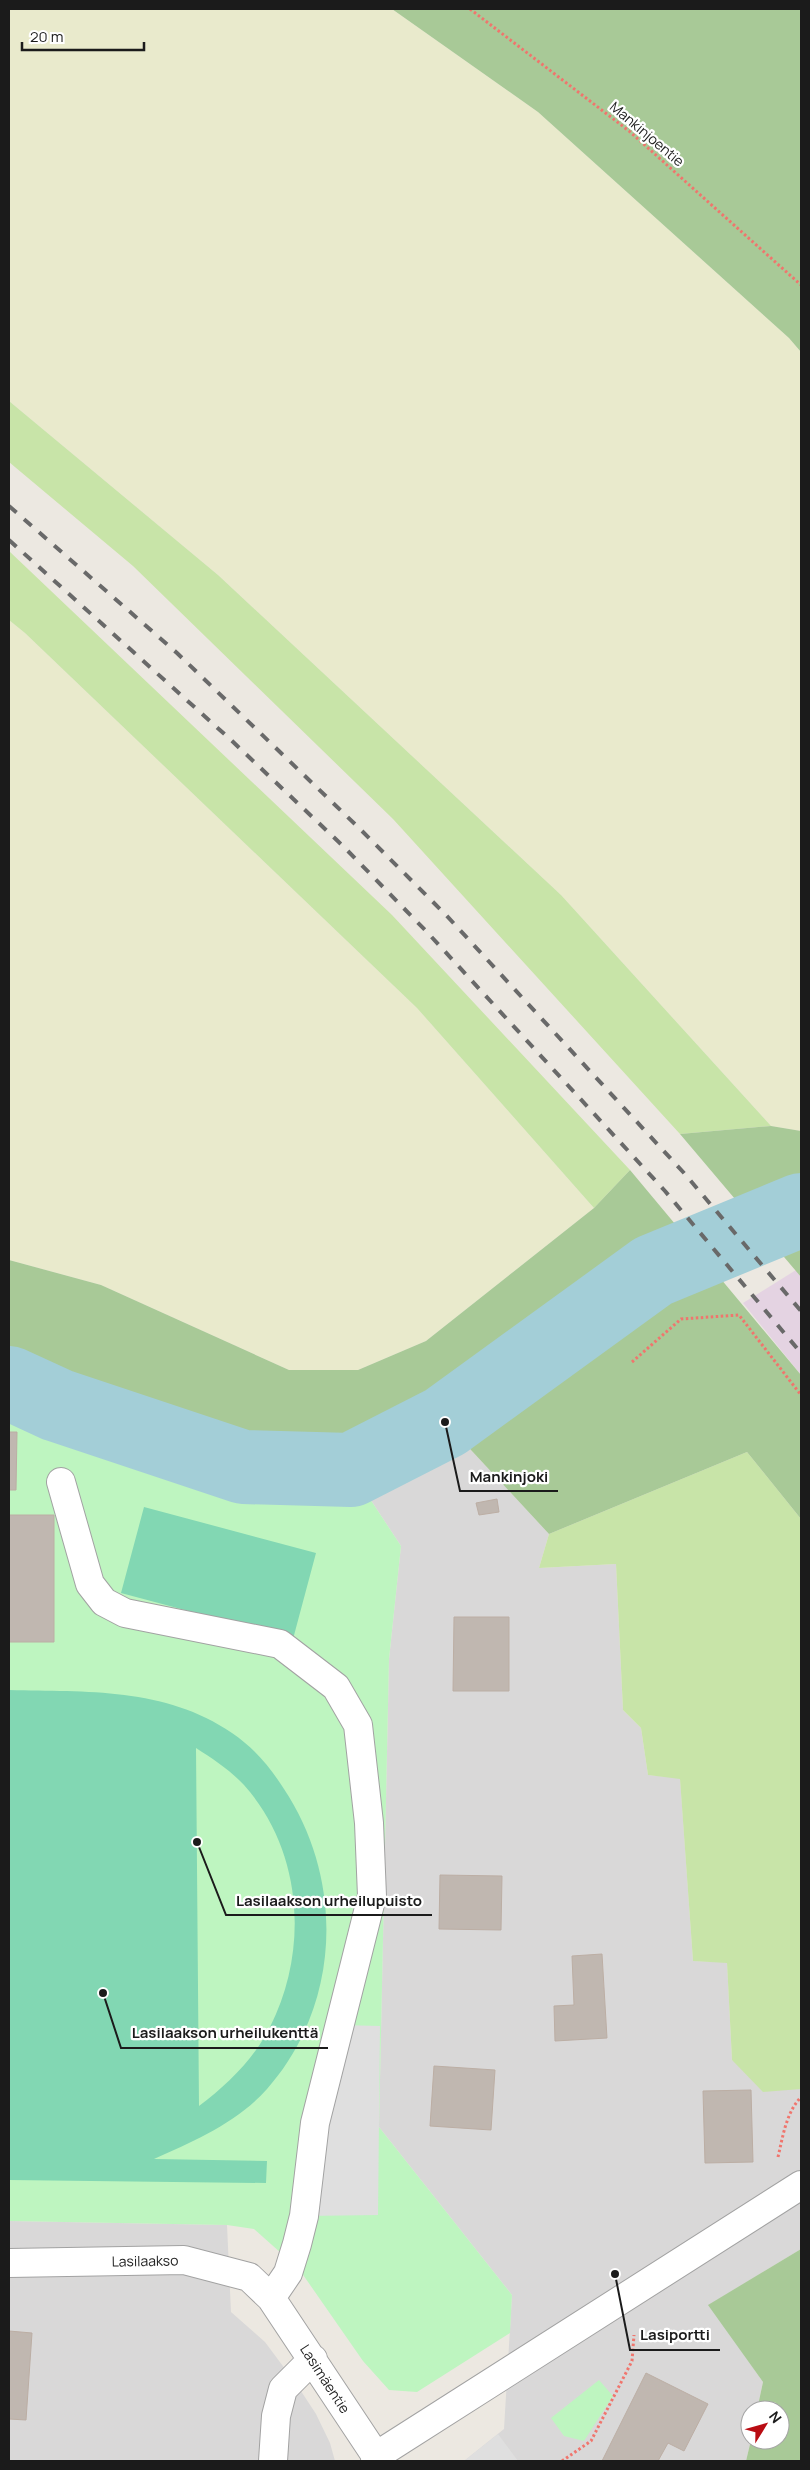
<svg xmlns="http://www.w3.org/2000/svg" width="810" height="2470" font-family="Manrope,sans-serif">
	<rect width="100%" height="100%" fill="#ece8e1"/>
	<path fill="#d9d8d8" d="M445,1422L549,1534L539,1568L616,1564L623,1710L641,1728L648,1775L680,1778L693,1961L727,1962L732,2060L801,2089V2249L709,2305L763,2382L757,2410H750L751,2440L746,2461H464L504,2429L512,2295L379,2127L389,1659L401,1546L351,1470Z
		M9,2221L227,2225L231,2312L265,2342L297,2385L316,2414L330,2443L335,2461H9Z"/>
	<path fill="#e4d3e2" d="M796,1270L801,1277V1375L743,1303Z"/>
	<path fill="#e9eacc" d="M9,9H392L538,112L789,338L801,352V1131L771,1126L561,895L218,575L9,401Z
		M9,620L25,633L417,1008L594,1208L426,1341L358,1370H289L101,1285L9,1260Z"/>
	<path fill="#c8e4a8" d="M9,401L218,575L561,895L771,1126L680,1134L393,819L133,566L9,462Z
		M9,551L392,915L630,1170L594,1208L417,1008L25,633L9,620Z
		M747,1452L801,1519V2089L763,2092L732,2060L727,1963L693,1961L680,1779L648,1775L641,1728L623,1710L616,1564L539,1568L549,1534Z"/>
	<path fill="#a8c997" d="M392,9H801V352L789,338L538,112Z
		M771,1126L801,1131V1277L680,1134Z
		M630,1170L801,1375V1519L747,1452L549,1534L445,1422L351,1470L243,1467L57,1405L9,1417V1260L101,1285L289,1370H358L426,1341L594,1208Z
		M801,2249V2461H746L751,2440H780V2410H757L763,2382L708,2305Z"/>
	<path fill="#bef5c0" d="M57,1405L243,1467L351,1470L401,1546L389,1659L379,2127L512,2295L510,2333L417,2392L389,2390L363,2361L299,2269L254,2229L227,2225L9,2221V1417Z
		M599,2380L613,2396L584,2441L564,2436L551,2418Z"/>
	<path fill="#82d7b3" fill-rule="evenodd" d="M144,1507L316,1553L293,1639L121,1593Z
		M9,1690C86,1692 165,1687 232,1733C253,1747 270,1767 284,1789C345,1881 341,2005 267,2089C237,2123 194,2141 154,2159L267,2161L266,2183L9,2180ZM196,1748C213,1759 230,1770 244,1785C303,1851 309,1950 270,2027C254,2059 227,2085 199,2106Z"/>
	<path fill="#dfdfdf" d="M340,2025L380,2026L378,2215L304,2216Z
		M498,2434L518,2461H464Z"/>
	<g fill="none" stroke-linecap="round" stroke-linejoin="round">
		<path stroke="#a3ced7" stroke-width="74" d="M9,1383L57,1405L243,1467L351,1470L445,1422L653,1271L801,1210"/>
	</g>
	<path fill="#c0b7b0" stroke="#bcaea4" d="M9,1432H17L16,1490H9Z
		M497,1499L499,1512L479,1515L476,1503Z
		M9,1515H54V1642H9Z
		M454,1617H509V1691H453Z
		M440,1875L502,1876L501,1930L439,1929Z
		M602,1954L607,2038L555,2041L554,2006L574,2005L572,1956Z
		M434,2066L495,2070L491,2130L430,2126Z
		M751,2090L753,2162L705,2163L703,2091Z
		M9,2331L32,2333L26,2420L9,2419Z
		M646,2373L708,2404L684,2451L668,2443L658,2461H602Z"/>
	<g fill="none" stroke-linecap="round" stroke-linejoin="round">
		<g stroke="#a2a2a2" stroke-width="30">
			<path id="minor" d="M61,1482L90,1584L104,1602L125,1613L280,1644L336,1687L358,1725L369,1823L372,1896L315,2123L304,2216L297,2244L288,2273L271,2298
				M9,2263L184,2260L249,2277L271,2298L376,2456L375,2461
				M376,2456L801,2185
				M273,2461L276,2416L283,2389L313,2359"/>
		</g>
		<path stroke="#f0756d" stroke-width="3" stroke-dasharray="2.5 2.5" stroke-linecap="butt" d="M470,9L629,131L801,285
			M632,1362L681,1319L739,1315L801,1395
			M778,2157C783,2136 786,2113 801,2097
			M562,2461L591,2441L632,2361L634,2335"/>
		<use href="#minor" stroke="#fff" stroke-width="28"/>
		<path stroke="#696969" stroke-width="4" stroke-dasharray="10 10" stroke-linecap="butt" d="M9,506L177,653L359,828L446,915L684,1173L801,1311
			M9,540L231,740L343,846L427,932L665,1191L801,1353"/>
	</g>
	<g text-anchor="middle" stroke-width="4.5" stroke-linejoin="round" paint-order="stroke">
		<g font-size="14" fill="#1b1b1b" stroke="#fff">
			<text transform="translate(647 134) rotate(40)" y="5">Mankinjoentie</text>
			<text transform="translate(145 2261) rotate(-1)" y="5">Lasilaakso</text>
			<text transform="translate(325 2379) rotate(57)" y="5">Lasimäentie</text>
		</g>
	</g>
	<path fill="none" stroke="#1b1b1b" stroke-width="2" d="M445 1422L460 1491H558M197 1842L226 1915H432M103 1993L121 2048H328M615 2274L630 2350H720"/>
	<g fill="#1b1b1b" stroke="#fff" stroke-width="2">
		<circle cx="445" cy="1422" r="5"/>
		<circle cx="197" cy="1842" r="5"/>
		<circle cx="103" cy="1993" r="5"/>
		<circle cx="615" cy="2274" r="5"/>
	</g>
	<g font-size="15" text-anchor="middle" font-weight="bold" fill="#1b1b1b" stroke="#fff" stroke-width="4.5" stroke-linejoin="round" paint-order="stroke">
		<text x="509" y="1482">Mankinjoki</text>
		<text x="329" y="1906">Lasilaakson urheilupuisto</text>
		<text x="225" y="2038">Lasilaakson urheilukenttä</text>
		<text x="675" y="2340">Lasiportti</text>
	</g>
	<rect width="810" height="2470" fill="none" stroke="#1b1b1b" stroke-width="20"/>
	<g transform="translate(765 2425) rotate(53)"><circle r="24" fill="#ffffff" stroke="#a4a4a4"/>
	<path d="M0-4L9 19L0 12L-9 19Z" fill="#b90c13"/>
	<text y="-8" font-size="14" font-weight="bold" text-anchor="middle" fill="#1b1b1b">N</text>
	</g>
	<path d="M22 42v8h122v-8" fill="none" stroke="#1b1b1b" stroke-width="2.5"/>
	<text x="30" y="42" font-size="15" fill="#1b1b1b" stroke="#ffffff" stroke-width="4" paint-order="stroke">20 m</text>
</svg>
